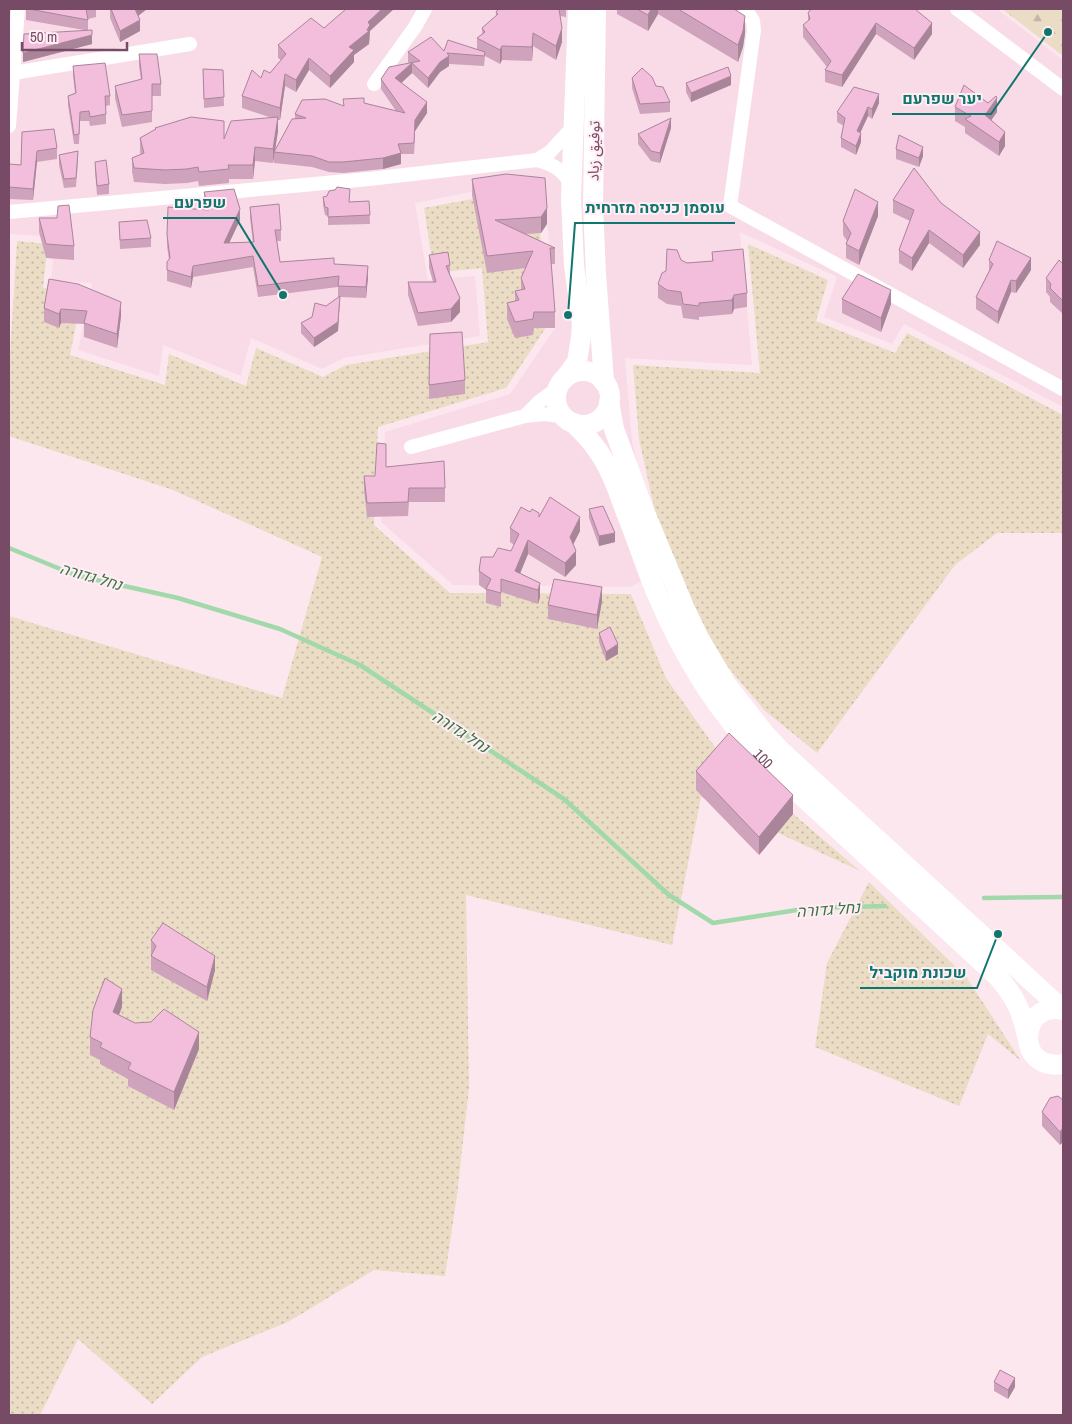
<svg xmlns="http://www.w3.org/2000/svg" width="1072" height="1424" font-family="'Archivo Narrow','Noto Sans Arabic',Heebo,sans-serif">
	<defs>
		<pattern id="grass-dots" width="8" height="8" patternUnits="userSpaceOnUse" patternTransform="scale(1.25)"><rect width="8" height="8" fill="#ebdcc5"/><path d="M2 2h.1M6 6h.1" fill="none" stroke="#c3b4a4" stroke-width="1.8" stroke-linecap="round"/></pattern>
		<pattern id="forest-firs" width="22" height="20" patternUnits="userSpaceOnUse" patternTransform="scale(1.25)"><rect width="22" height="20" fill="#ebdcc5"/><path d="M5 1l3.5 6h-7zM16 11l3.5 6h-7z" fill="#c3b4a4"/></pattern>
	</defs>
	<rect width="100%" height="100%" fill="#fde7ef"/>
	<path fill="#f9dbe8" d="M9,9H997L1063,60V407L904,324L892,344L824,317L837,277L740,232L752,365L625,358L632,441L661,571L630,587L453,585L381,522L385,432L510,394L555,328L544,178L415,203L428,280L475,276L480,336L344,358L322,369L251,338L241,376L163,345L159,376L78,350L92,283L51,281L55,237L10,234L9,251Z"/>
	<path fill="url(#grass-dots)" d="M537,187L547,326L506,388L378,427L374,525L450,593L631,594L666,678L715,747L860,871L701,797L672,945L466,895L469,1088L457,1195L445,1276L374,1270L288,1322L202,1357L152,1404L78,1339L40,1415H9V616L282,698L322,557L173,490L9,436V371L17,241L48,244L43,288L83,290L70,355L165,385L169,354L246,386L256,348L323,377L346,365L488,342L482,268L434,273L424,208Z
		M748,244L828,280L816,321L895,353L907,333L1063,415V533H997L955,565L817,753L764,710L711,647L669,575L639,439L633,365L760,373Z
		M869,882L967,978L1021,1061L988,1034L959,1106L815,1047L827,963Z"/>
	<path fill="url(#forest-firs)" d="M1002,9H1063V56Z"/>
	<g fill="none" stroke-linecap="round" stroke-linejoin="round">
		<path stroke="#a1d9ab" stroke-width="4.5" d="M9,548L75,575L178,598L280,629L360,665L564,799L669,895L713,923L810,908L885,906
			M984,898L1063,897"/>
		<path stroke="#fff" stroke-width="14" d="M745,9L753,21L754,30L730,206L1063,389
			M957,9L1063,89
			M13,73L190,44
			M374,84L415,27L425,9
			M9,126L18,9
			M537,160L550,152L573,127
			M9,212L369,179L537,160C555,165 561,169 572,185
			M525,416L539,402L558,388
			M411,447L525,416C540,414 551,413 565,418"/>
		<g stroke="#fff" stroke-width="20">
			<path d="M596,9L593,205L596,274L604,382"/>
			<circle cx="583" cy="398" r="27"/>
			<path d="M566,377L577,362L581,337L582,325L574,265L571,198L578,9"/>
			<path d="M609,402L614,429L643,508L685,609L699,638L726,684L764,733L781,751L1063,1010"/>
			<path id="s1" d="M574,423C580,430 587,436 592,443C608,462 617,487 625,510C636,537 645,565 656,592C686,663 722,719 777,773L998,977C1015,997 1022,1011 1027,1036"/>
			<path d="M1063,1010C1019,1000 1014,1072 1063,1064"/>
		</g>
	</g>
	<path fill="#d0a3bd" d="M26,9H96V17L88,19V30L92,44L23,62L84,30L26,20Z
		M110,9H147L138,16L140,31L120,42L110,18Z
		M498,9H566V17L560,16L562,42L556,60L533,46L532,61L502,60L500,64L485,56L484,66L449,64V66L440,72L428,88L412,73L401,83L427,113L415,131L414,154H401V164L383,169L343,173L329,172L312,167L274,163V152L295,119V114L364,103L396,111L381,89V79L409,63L408,62V52L477,49V38L482,34V28L496,16V13Z
		M617,9H734L745,33L743,47L738,62L658,14L648,31L617,14Z
		M811,9L932,34L914,60L876,34L842,87L825,82V70L827,67L803,37V25L808,21V13Z
		M324,28L370,31L369,44L354,55V62L330,88L309,70L296,92L285,86L280,120H278V131L273,163L255,161L253,179H229V183L199,186L198,181L187,183L165,184L134,182L132,172V158L141,155L140,152V138L155,130V128L224,139L272,118L242,108V96L261,78L270,73L281,60L278,58V45Z
		M139,54L161,84V96H152V122L122,127L115,98V86L141,80L139,66Z
		M73,66L110,96V105L106,106V124L90,126L89,121H80L79,144H74L68,105V96L75,93L73,76Z
		M203,69L223,70L224,106L204,108Z
		M632,78L656,86L670,102V112L640,114L632,88Z
		M686,83L731,85L691,102L686,92Z
		M879,103L872,119L868,116L860,132L861,142L856,155L841,147V138L844,126L837,122V112Z
		M955,107L997,112L991,120L1005,146L999,156L965,133V127L955,121Z
		M671,128L660,163L651,161L638,144V134Z
		M22,132L57,148V159L37,162L33,200L9,199V164L21,165Z
		M896,149L923,156L919,167L896,159Z
		M59,155L78,161L76,187L64,188L59,165Z
		M95,162L109,184V194L97,195L95,171Z
		M506,174L547,224L541,233L526,234L555,248V264H551L555,312V328H534L533,335L515,338L507,319V303L515,301V291L521,290V278L526,268L487,273L472,195V179Z
		M204,192L240,220L229,243H253L250,218V207L281,230V241H277L280,262L334,264L368,277L366,298L340,297L338,331L314,347L301,333V323L312,317L326,306L339,297H338V287L258,297L253,267L193,277L191,288L167,281V262L169,260L167,246L168,207L206,210L204,203Z
		M323,197L350,202L369,201L370,224L328,225V216L325,215L323,205Z
		M893,200L941,203L980,245L963,268L929,243L912,271L899,263V250L910,221L893,213Z
		M878,216L859,265L846,258V244L847,241L843,235V221Z
		M39,218L74,246V260L46,258L39,232Z
		M119,222L151,238V247L120,249Z
		M712,252L747,293V307L734,309L732,314L699,317V320L683,318L681,306L667,304L658,298V284L681,260L687,263L712,261Z
		M429,255L450,265V275L460,312L451,322L418,326L408,295V282H433L429,268Z
		M989,260L1031,270L1016,293L1011,292L998,324L976,309V297L989,271Z
		M1063,264V314L1050,302V297L1046,292V278Z
		M49,279L121,316L117,348L84,337V324L61,323L59,328L44,322V308Z
		M842,299L891,304L881,332L842,313Z
		M465,380V394L429,399V385Z
		M386,467L445,488V502H409L408,516L367,517L364,490V476H375Z
		M589,509L615,542L599,546L589,518Z
		M539,517L580,531L573,544L576,565L565,577L528,554L520,574L540,583V597L538,604L501,592V607L486,603V590L479,585V571L493,557L511,551L514,545L510,542V528Z
		M602,601L597,629L548,619V605Z
		M599,633L618,654L606,661L599,642Z
		M696,771L793,814L759,855L696,790Z
		M151,940L215,970L207,1001L151,970Z
		M122,1007L119,1015L135,1023L199,1049L174,1110L128,1086V1079L100,1064V1060L90,1055V1037Z
		M1063,1100L1060,1145L1042,1126V1112Z
		M994,1382L1015,1387L1008,1399L994,1391Z"/>
	<path fill="#a9859a" d="M134,9H147L134,19Z
		M382,9H394L370,31L369,44L354,55V62L330,88V76L349,47L368,22Z
		M651,9H658V14L648,31V15Z
		M745,16V33L743,47L738,62V45Z
		M140,20V31L120,42V31Z
		M876,23V34L842,87V75Z
		M932,23V34L914,60V48Z
		M562,28V42L556,60V46Z
		M533,33V46L532,61V47Z
		M92,35V44L23,62V53Z
		M502,46V60L500,64V50Z
		M449,56V66L440,72L428,88V78L440,62Z
		M309,58V70L296,92V80Z
		M412,63V73L395,89V78Z
		M285,74V86L280,120V108Z
		M731,76V85L691,102V93Z
		M879,94V103L872,119V109Z
		M997,98V112L985,129V115Z
		M427,102V113L415,131L414,154L415,120Z
		M868,107V116L857,140V131Z
		M278,117V131L273,163V149Z
		M671,118V128L660,163V153Z
		M1005,132V146L999,156V142Z
		M861,133V142L856,155V146Z
		M255,147V161L253,179V165Z
		M923,147V156L919,167V158Z
		M37,151V162L33,200V189Z
		M401,153V164L383,169V158Z
		M878,202V216L859,265V251Z
		M547,208V224L541,233V217Z
		M240,209V220L224,254V243Z
		M929,230V243L912,271V258Z
		M980,232V245L963,268V255Z
		M1031,258V270L1016,293V281Z
		M193,266V277L191,288V277Z
		M368,266V277L366,298V287Z
		M1011,280V292L998,324V312Z
		M891,290V304L881,332V318Z
		M734,295V309L732,314V300Z
		M340,296L338,331L314,347V338Z
		M460,298V312L451,322V309Z
		M121,302V316L117,348V334Z
		M61,309V323L59,328V314Z
		M580,517V531L570,551V537Z
		M615,533V542L599,546V536Z
		M528,540V554L516,583L515,571Z
		M576,551V565L565,577V563Z
		M540,583V597L538,604V590Z
		M602,587V601L597,629V615Z
		M618,644V654L606,661V652Z
		M793,795V814L759,855V837Z
		M215,956V970L207,1001V987Z
		M122,989V1007L113,1029V1012Z
		M199,1032V1049L174,1110V1092Z
		M1063,1128V1142L1060,1145V1132Z
		M1015,1378V1387L1008,1399V1390Z"/>
	<path fill="#f2bedc" stroke="#a9859a" d="M29,9H86L88,20Z
		M111,9H135L140,20L120,31Z
		M346,9H382L368,22L370,25L367,30L369,31L349,47L354,50L330,76L309,58L296,80L285,74L280,108L242,96L252,70L261,78L264,70L270,73L286,54L278,45L311,18L324,28Z
		M498,9H559L562,28L556,46L533,33L532,47L502,46L500,50L477,38L485,32L482,28L498,14L496,13Z
		M637,9H651L648,15Z
		M678,9H734L745,16L743,31L738,45Z
		M811,9H915L932,23L914,48L876,23L842,75L825,70L831,61L803,25L810,19L808,13Z
		M92,30V35L23,53L24,34Z
		M431,37L444,51L448,40L485,52L484,56L447,53L449,56L440,62L428,78L412,63L395,78L427,102L415,120L414,143L398,144L401,153L383,158L343,162H329L312,156L274,152L292,119L306,118L295,114L302,100L325,99L344,106L343,99L364,98V103L405,113L381,79L389,67L420,61L408,52Z
		M139,54H157L161,84H152V111L122,115L115,86L142,79Z
		M105,63L110,96H105L106,114L90,117L89,111L80,112L79,134L74,135L68,96L76,93L73,66Z
		M728,67L731,76L691,93L686,83Z
		M642,68L652,77L656,86L663,87L670,102L640,104L632,78Z
		M203,69L223,70L224,97L204,99Z
		M964,85L988,103L996,96L997,98L985,115L1005,132L999,142L965,119L971,116L955,107Z
		M854,87L879,94L872,109L868,107L857,131L861,133L856,146L841,138L845,118L837,112Z
		M191,117L224,121V139L231,121L278,117L273,149L255,147L253,165H228L229,169L199,172L198,167L187,169L165,170L134,168L132,158L144,153L140,138L156,129L155,128Z
		M671,118L660,153L651,151L638,134Z
		M54,129L57,148L37,151L33,189L9,187V164L21,165L22,132Z
		M899,135L923,147L919,158L896,149Z
		M78,151L76,178L64,179L59,155Z
		M106,160L109,184L97,186L95,162Z
		M914,168L941,203L980,232L963,255L929,230L912,258L899,250L914,210L893,200Z
		M506,174L545,178L547,208L541,217L495,220L555,248H550L555,312H534L533,319L515,322L507,303L519,300L515,291L525,289L521,278L533,251L487,256L472,179Z
		M337,187L350,189L349,202L369,201L370,215L328,217V208L325,207L323,197L327,196L329,191L335,190Z
		M234,189L240,209L224,243L254,242L250,207L279,204L281,230H275L280,262L334,258V264L368,266L366,287L338,286L339,276L258,286L253,256L193,266L191,277L167,270V262L170,258L167,235L168,207L209,210L204,192Z
		M855,189L878,202L859,251L846,244L851,233L843,221Z
		M69,205L74,246L46,244L39,218H57L58,206Z
		M147,220L151,238L120,240L119,222Z
		M997,241L1031,258L1016,281L1011,280L998,312L976,297L993,264L989,260Z
		M667,249L677,250L681,260L687,263L713,261L712,252L743,249L747,293L734,295L732,300L699,303V306L683,304L681,292L667,290L658,284L662,273L666,271Z
		M448,252L450,265L446,266L460,298L451,309L418,313L408,282H436L429,255Z
		M1059,260L1063,264V301L1050,288L1051,284L1046,278Z
		M858,274L891,290L881,318L842,299Z
		M49,279L78,284L121,302L117,334L84,323L87,311L61,309L59,314L44,308Z
		M340,296L338,322L314,338L301,323L312,317L315,303L326,306Z
		M462,332L465,380L429,385L430,334Z
		M377,443L386,444V467L444,461L445,488H409L408,502L367,503L364,476H375Z
		M550,497L580,517L570,537L576,551L565,563L528,540L515,571L540,583L538,590L501,579V593L486,589L491,579L479,571L481,557H493L498,548L511,551L519,534L510,528L521,507L530,512L532,509L539,513V517Z
		M603,506L615,533L599,536L589,509Z
		M554,579L602,587L597,615L548,605Z
		M610,627L618,644L606,652L599,633Z
		M729,733L793,795L759,837L696,771Z
		M163,923L215,956L207,987L151,956L156,946L151,940Z
		M105,978L122,989L113,1012L135,1023L151,1022L164,1009L199,1032L174,1092L128,1069L131,1063L100,1047L102,1043L90,1037L93,1010Z
		M1058,1096L1063,1100V1128L1060,1132L1042,1112L1050,1098Z
		M1000,1370L1015,1378L1008,1390L994,1382Z"/>
	<g text-anchor="middle" stroke-width="4" stroke-linejoin="round" paint-order="stroke">
		<g font-size="15" fill="#774b66" stroke="#ffeef4">
			<text transform="translate(594 151) rotate(-89)" y="5">توفيق زياد</text>
			<text dy="5" stroke="none"><textPath href="#s1" startOffset="389">100</textPath></text>
		</g>
		<g font-size="16" font-style="italic" fill="#3b7546" stroke="#ffeef4">
			<text transform="translate(91 576) rotate(16)" y="6">נחל גדורה</text>
			<text transform="translate(461 731) rotate(33)" y="6">נחל גדורה</text>
			<text transform="translate(828 909) rotate(-4)" y="6">נחל גדורה</text>
		</g>
	</g>
	<path fill="none" stroke="#0f766e" stroke-width="2" d="M1048 32L991 114H892M283 295L236 218H163M568 315L575 223H735M998 934L977 988H860"/>
	<g fill="#0f766e" stroke="#ffeef4" stroke-width="2">
		<circle cx="1048" cy="32" r="5"/>
		<circle cx="283" cy="295" r="5"/>
		<circle cx="568" cy="315" r="5"/>
		<circle cx="998" cy="934" r="5"/>
	</g>
	<g font-size="16" text-anchor="middle" font-weight="bold" fill="#0f766e" stroke="#ffeef4" stroke-width="4" stroke-linejoin="round" paint-order="stroke">
		<text x="942" y="104">יער שפרעם</text>
		<text x="200" y="208">שפרעם</text>
		<text x="655" y="213">עוסמן כניסה מזרחית</text>
		<text x="918" y="978">שכונת מוקביל</text>
	</g>
	<rect width="1072" height="1424" fill="none" stroke="#774b66" stroke-width="20"/>
	<path d="M22 42v8h105v-8" fill="none" stroke="#774b66" stroke-width="2.5"/>
	<text x="30" y="42" font-size="15" fill="#774b66" stroke="#ffeef4" stroke-width="4" paint-order="stroke">50 m</text>
</svg>
